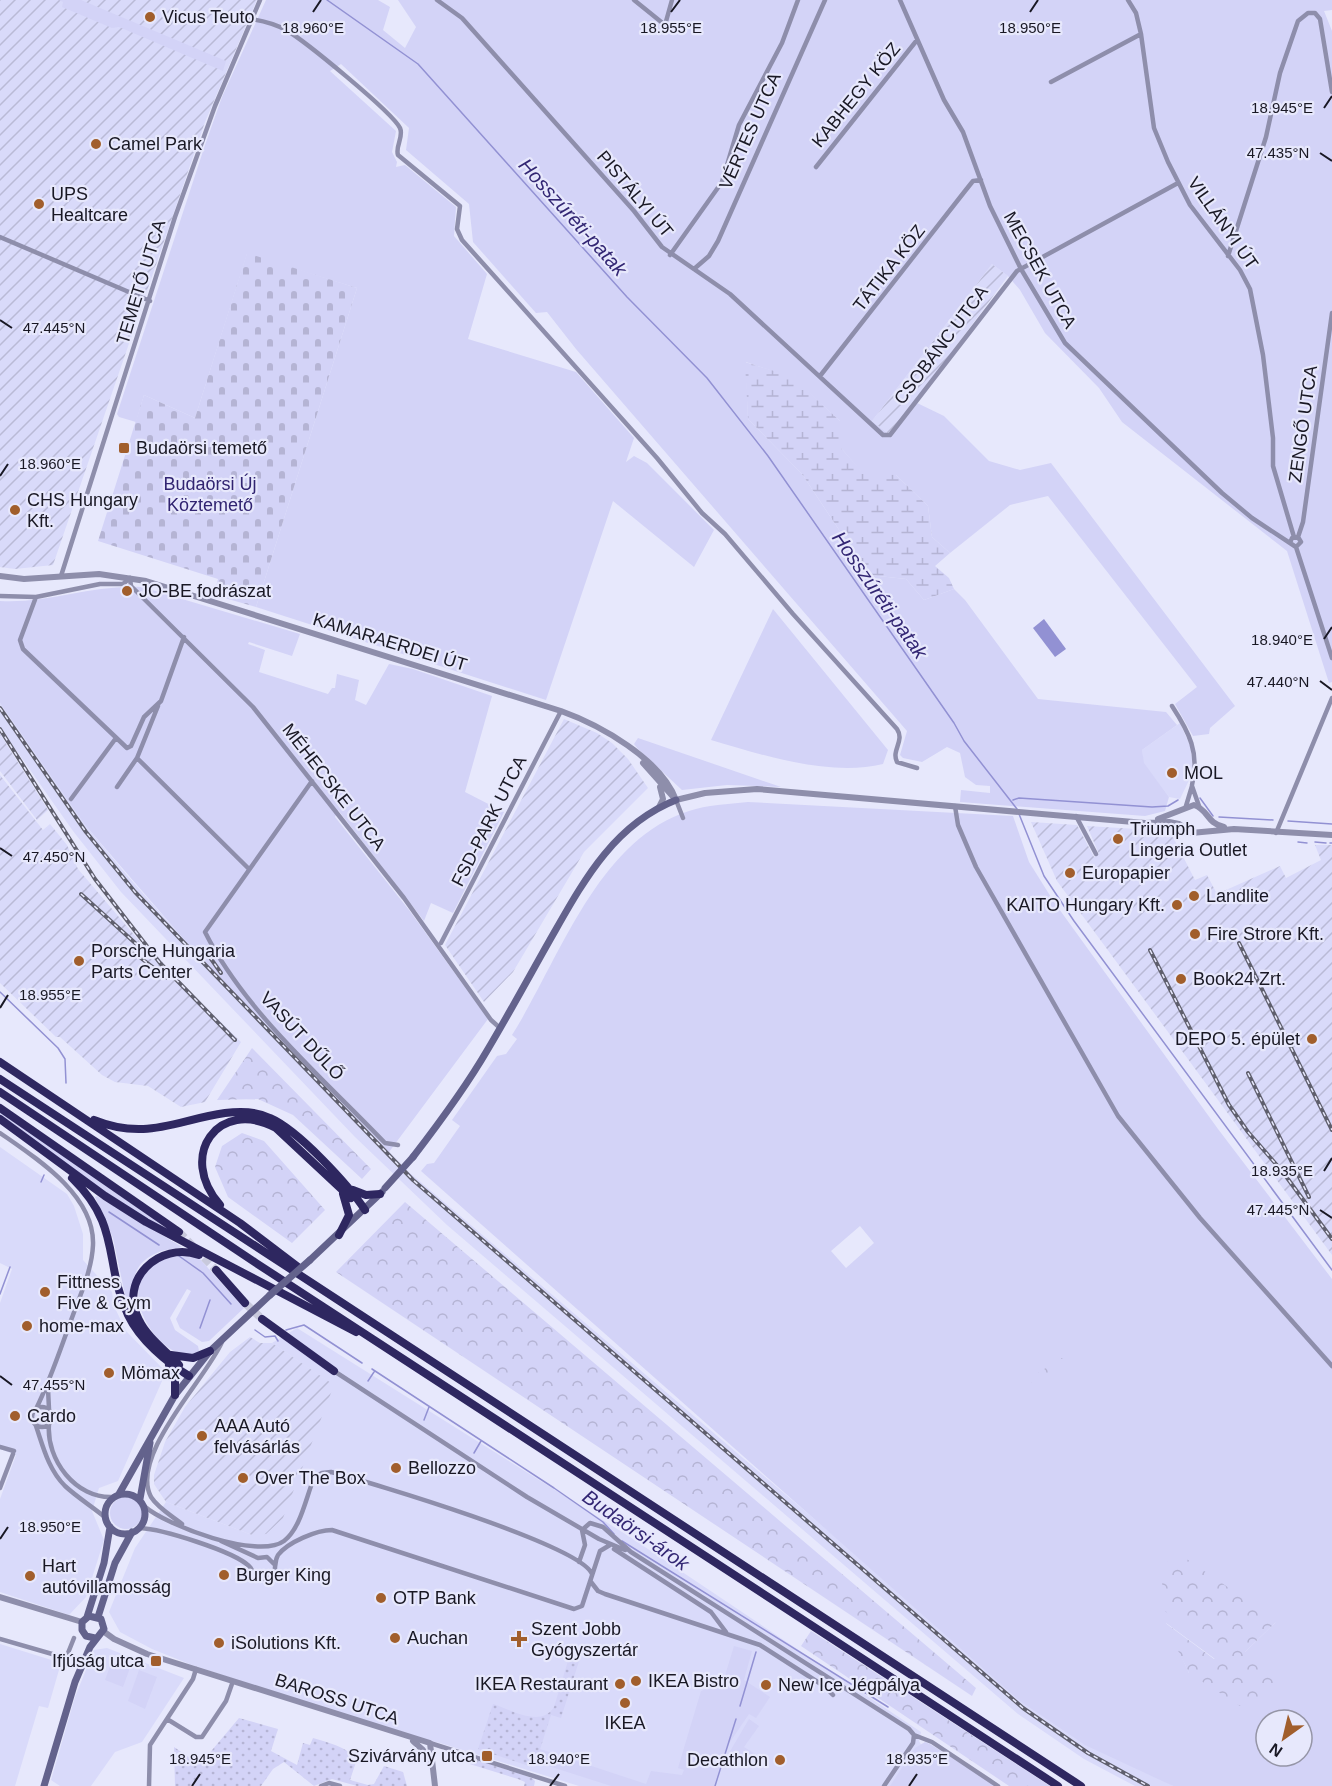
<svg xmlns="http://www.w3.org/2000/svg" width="1332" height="1786" font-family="Arial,sans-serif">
	<defs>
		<pattern id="industrial-furrows" width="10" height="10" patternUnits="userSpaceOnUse" patternTransform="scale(1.5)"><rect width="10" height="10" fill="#d9dafa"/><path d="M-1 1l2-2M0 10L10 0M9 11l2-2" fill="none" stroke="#babad6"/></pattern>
		<pattern id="forest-crowns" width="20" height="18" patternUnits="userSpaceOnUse" patternTransform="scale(1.5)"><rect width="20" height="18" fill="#d3d3f7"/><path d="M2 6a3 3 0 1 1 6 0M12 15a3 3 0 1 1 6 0" fill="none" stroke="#b5b4d4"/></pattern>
		<pattern id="wetland-marsh" width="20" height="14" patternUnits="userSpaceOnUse" patternTransform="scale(1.5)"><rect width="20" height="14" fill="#d3d3f7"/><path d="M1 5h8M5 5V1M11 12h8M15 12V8" fill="none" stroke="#b5b4d4"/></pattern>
		<pattern id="cemetery-stones" width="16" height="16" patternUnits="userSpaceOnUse" patternTransform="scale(1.5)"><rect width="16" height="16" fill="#d3d3f7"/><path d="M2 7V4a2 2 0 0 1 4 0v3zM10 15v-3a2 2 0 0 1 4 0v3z" fill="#b5b4d4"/></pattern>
		<pattern id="park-dots" width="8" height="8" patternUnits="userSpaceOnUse" patternTransform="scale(1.5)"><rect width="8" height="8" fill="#d3d3f7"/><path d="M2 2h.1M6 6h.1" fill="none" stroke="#b5b4d4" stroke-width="1.8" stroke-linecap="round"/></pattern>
	</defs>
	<rect width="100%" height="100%" fill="#e7e8fc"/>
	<path fill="#d9dafa" d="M0,703L85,825L126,874L194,951L410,1173L1027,1701L1173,1786H1135L1084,1759L1018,1714L447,1225L355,1137L121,892L73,831L16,750L13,752L0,734Z
		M1180,723L1191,748L1193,772L1180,799L1169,797L1143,763L1142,750Z
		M0,1147L67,1194L74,1206L83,1234V1260L112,1292L114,1306L126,1331L166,1372L118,1481L99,1488L92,1511L104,1540L86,1597L69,1615L0,1592V1499L16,1455L0,1449V1303L12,1269L0,1263Z
		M297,1328L630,1537L921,1732L919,1741L923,1748L896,1786H579L440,1743L411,1737L192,1665L152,1649L120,1632L109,1612L135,1548L166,1502L252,1535L333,1385L272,1343Z
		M0,1644L61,1663L48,1708L39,1706L15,1786H0Z
		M107,1648L184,1678L142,1742L115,1752L91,1786H60L51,1780L75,1697L94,1650Z"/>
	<path fill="url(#industrial-furrows)" d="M0,0H257L205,122L53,565L15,569L0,567Z
		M992,264L1008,276L890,435L872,421Z
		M564,719L597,733L612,743L628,759L648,788L584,852L513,972L484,1002L445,945Z
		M0,734L48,810L37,820L0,771Z
		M0,775L43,830L50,824L67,845L78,869L147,950L151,948L174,976L241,1042L205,1102L181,1107L148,1086L115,1082L102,1075L60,1037H56L0,983Z
		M1031,822L1077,825L1094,857L1099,854L1087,826L1170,831L1195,880L1207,875L1217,894L1280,866L1286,878L1321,860L1315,845H1332V1255L1057,881Z
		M250,1337L260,1343H272L334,1385L283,1518L266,1534L252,1535L166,1502L154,1484V1475L165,1442L185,1407L230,1352Z"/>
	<path fill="#d3d3f7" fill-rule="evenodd" d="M59,0H81L226,61L223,71L119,27L112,28L62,7L63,2Z
		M266,0H378L390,7L383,30L405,48L416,27L398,0H1332V10L1324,11L1332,31V682L1329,683L1287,551L1122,422L1099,388L1045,333L1020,290L1008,276L992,264L872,421L890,435L915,402L944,416L989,461L1020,470L1051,463L1235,706L1210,728L1209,734L1193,736L1175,704L1197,687L1048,496L1010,505L950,553L932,537L928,506L896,475H864L841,448L840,421L793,378L746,362L748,419L802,474L869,575L906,579L924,600L954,589L965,600L1038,699L1166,712L1177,725L1142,750L1144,763L1169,797L1165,811L1145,816L960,802L961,790L990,793V786L976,785L965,777L960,753L947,747L922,762L903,758L900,755L907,731L576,349L547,312L536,313L473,242L469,204L406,150L409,128L341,64L330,71L396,131L392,152L397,162L396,167L405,165L456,207L454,236L487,274L468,339L576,372L634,438L626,462L634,456L647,463L714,530L694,567L613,501L546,700L256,607L357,288L247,254L195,418L144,395L136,422L119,417L117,414L205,145L222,97Z
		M142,587L300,634L292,656L249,642L248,644L265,650L259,672L328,694L332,688H335L337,674L359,680L355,700L366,705L389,664L413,669L492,696L465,792L504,812L453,913L431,903L424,921L338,810L335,817L409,910L488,1019L389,1152L194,951L85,825L0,703V601C47,604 94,584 142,587Z
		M773,609L888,750L883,764C830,777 762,755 711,740Z
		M638,738L781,787L727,785L682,790L638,749L634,744Z
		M748,802L1013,816L1029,862L1054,902L1218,1129L1332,1279V1786H1173L1085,1745L1020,1701L421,1171L427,1164L434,1163L460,1126L452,1120L497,1056L506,1054L517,1039L512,1035C559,961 597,840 689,811C707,805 728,804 748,802ZM860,1226L874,1243L846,1268L831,1251ZM1276,1622L1245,1652L1189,1673L1166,1623L1215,1659ZM1266,1720H1302V1756H1266Z
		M0,1111L169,1230C111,1204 51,1153 0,1115Z
		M97,1196L182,1247C175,1249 166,1249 159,1252C118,1268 136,1307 146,1335L128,1309L113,1238L95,1197Z
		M176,1254L199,1258L244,1308L209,1341L202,1342L180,1328L176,1319L191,1291L187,1289L170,1318L175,1330L198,1346L199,1351C168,1372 110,1292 154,1263C161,1259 169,1257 176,1254Z
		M110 1513a16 16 0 1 1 32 0a16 16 0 1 1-32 0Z
		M734,1646L752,1651L744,1680L770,1697L756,1718L749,1714L726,1748L714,1786H611L536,1762L540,1749L646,1784L651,1771L682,1775L684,1770L678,1768L701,1691L723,1682Z
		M112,1661L130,1668L123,1687L105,1680Z
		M139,1670L157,1677L145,1709L128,1701Z
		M749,1719L759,1726L744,1747L755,1754L747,1767L729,1753Z
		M925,1742L930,1744L997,1786H890L915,1748Z"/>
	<path fill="url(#forest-crowns)" d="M252,1048L371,1169L362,1179L293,1115L258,1099L217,1100Z
		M242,1133L264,1141L325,1210L292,1243L228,1197L215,1167L222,1146Z
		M405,1202L976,1688L972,1696L336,1272Z
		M1061,1358L1066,1360V1366L1040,1386L1031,1382L1035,1375Z
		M1175,1551L1277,1621L1245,1652L1283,1683L1271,1698L1240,1706L1189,1673L1164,1622L1214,1659L1220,1655L1165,1611L1161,1572Z
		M811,1631L1050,1786H1009L801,1646Z"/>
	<path fill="url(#wetland-marsh)" d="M745,362L793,377L841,422V448L864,474L896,475L928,506L932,537L950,553L935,566L949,578L954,589L924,600L906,579L869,575L802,474L748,419Z"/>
	<path fill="url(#cemetery-stones)" d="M247,253L357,288L256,607L214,595L218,579L98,541L144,395L195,418Z"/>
	<path fill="url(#park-dots)" d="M571,1651L581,1655L561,1718L551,1715L536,1762H530L529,1766L478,1749L493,1704C512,1710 541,1728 554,1707Z
		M239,1718L278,1729L271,1751L297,1765L303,1743L310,1745L313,1738C329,1743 345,1746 357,1759L350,1780L368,1785L374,1784L384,1766L403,1772L407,1786H357L332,1779L314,1786L284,1762L273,1769L261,1786H175L174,1747L193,1760L202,1762Z
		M462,1755L532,1778L535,1781L534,1786H524L525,1782L518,1779L460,1761Z"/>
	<path fill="#9291d3" d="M1044,619L1066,649L1055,657L1033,628Z"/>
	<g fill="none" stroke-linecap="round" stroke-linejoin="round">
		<path stroke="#9291d3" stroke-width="1.5" d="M327,0L418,64L627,297L707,378L768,456L954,723L964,741L1017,809
			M1200,798L1213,816
			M1013,800L1019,798L1152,807L1168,806L1178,800
			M1019,814L1044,876L1074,921L1332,1270
			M1219,817L1273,820
			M1288,821L1332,824
			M1298,842L1307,843
			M1315,842L1326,843
			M1330,843H1332
			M0,992L58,1048L65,1059L66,1083
			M41,1182L44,1175
			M109,1212L159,1245
			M179,1256L203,1273L231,1304
			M0,1294L10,1267
			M200,1328L210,1300
			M255,1330L265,1337L275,1336L278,1341
			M286,1330L304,1325L362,1363
			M372,1369L554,1488L603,1522L614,1534
			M368,1381L374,1372
			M424,1420L429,1407
			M474,1453L481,1441
			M622,1541L888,1707
			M740,1706L756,1652
			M715,1786L736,1719"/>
		<path stroke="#c8c9dc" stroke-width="8" stroke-dasharray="8 4" stroke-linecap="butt" d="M179,1232L216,1270
			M245,1303L262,1319"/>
		<path stroke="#8e8eab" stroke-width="4.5" d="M437,0L462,18L634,211L662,247L730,294L883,435H890L1017,271L1178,183
			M634,0L665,25L672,0
			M900,0L944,100L963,132L990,206L1021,269L1065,343L1222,493L1252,518L1296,547
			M1128,0L1136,13L1141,34L1154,128L1168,162L1190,205L1240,270L1250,289L1263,355L1273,438V466L1294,537
			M251,19C264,21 275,24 286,30C305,41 392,112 400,128C404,137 395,146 398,155L460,206L457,229L462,240L657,458L702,513L725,534L793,614L897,729C905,741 891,750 897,762L917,768
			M1051,82L1141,34
			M816,167L917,40
			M0,237L150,301
			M670,255L722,182L739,125L782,43L798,0
			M1228,256L1266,137L1280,73L1298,21L1308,13H1315L1320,19L1332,92
			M694,269L709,256L718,241L825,0
			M820,376L965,191L973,181L981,180
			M1298,537L1303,522L1332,313
			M1290,543L1292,538L1298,537L1301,542L1296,547
			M1296,547L1332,658
			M61,576L175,217L215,106L260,0
			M0,596L36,597L100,584H123L130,578L131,586L253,707L404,898L491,1020L500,1028
			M36,597L20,640L23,649L127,748L131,746L144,717L161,701L184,637
			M1172,706C1189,732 1200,753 1192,785
			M137,758L249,869
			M312,781L205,932C245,1012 324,1079 385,1143L398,1145
			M1192,786L1199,806
			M117,787L137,758L158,706
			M71,799L116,738
			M676,800L683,818
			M955,806L958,825L976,867L1118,1116L1200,1218L1332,1366
			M1186,806L1192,786
			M1076,816L1096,854
			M1276,833L1332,698
			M441,943L561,711
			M0,1133C36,1158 95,1195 93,1245C92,1269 81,1293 73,1315C61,1347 51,1379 36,1409
			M334,1371L527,1497L599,1539L625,1550
			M48,1389L49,1409
			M32 1417a10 10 0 1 1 20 0a10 10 0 1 1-20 0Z
			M35,1423C43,1446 48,1469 65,1486C78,1498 93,1507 106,1518
			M49,1424C46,1460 76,1499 113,1497
			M0,1447L14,1451
			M0,1488L13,1454
			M144,1506C167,1526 258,1560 284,1541C301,1528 306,1497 314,1478L322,1473L331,1472C369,1482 581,1545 592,1574
			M182,1524C172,1516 158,1508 151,1497C129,1455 207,1378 222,1342
			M140,1528C162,1529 233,1551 249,1566C252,1568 253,1574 256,1577L265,1580L274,1574C276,1567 274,1562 278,1555C288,1542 317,1530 332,1530L574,1609L582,1606L600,1551L610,1545
			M582,1530L590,1523L603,1527L631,1552L909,1729L914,1735L913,1743L884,1786
			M221,1541L258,1558L267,1557L274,1564
			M614,1549L711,1612L726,1632
			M579,1562L585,1545L582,1530
			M591,1582L598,1591L605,1594L760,1645L824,1686L833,1695
			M0,1639L66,1658L74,1638
			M167,1719L196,1737H202L226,1701L233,1681
			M914,1735L932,1742L998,1786
			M430,1743L565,1786
			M149,1786L150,1745L193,1679L196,1669
			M321,1786L329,1783L340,1786"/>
		<path stroke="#8e8eab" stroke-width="6" d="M0,576L24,579L99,574L146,581L561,711C600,725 661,759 676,800
			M643,763L676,800
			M676,800L705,793L757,789L1145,823L1169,822L1179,824L1191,833L1234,829L1332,835
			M659,807L663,799L660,787
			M1158,819L1194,805C1209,810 1206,823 1224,827
			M0,1597L82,1622
			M103,1631L114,1639L147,1654L430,1743L435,1786
			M413,1741L423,1750L430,1764"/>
		<path stroke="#63628c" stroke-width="7" d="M413,1157C440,1122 466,1087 488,1049C510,1012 530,975 551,938C583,882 613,825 676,800
			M310,1260L382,1192
			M105 1514a20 20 0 1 1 40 0a20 20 0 1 1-40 0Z
			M119,1494L175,1395L210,1351L270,1295
			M140,1499L150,1443
			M87,1617L104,1563L110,1527
			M98,1617L115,1563L132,1532
			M44,1786L75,1682L90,1647L104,1629L101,1619L89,1616L82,1622V1630L86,1636L95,1638"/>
		<path stroke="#2e2760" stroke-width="8" d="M0,1062L240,1223L298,1267
			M0,1079L1081,1786
			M0,1092L256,1263L1058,1786
			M0,1108L179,1232
			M0,1119L105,1196L146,1222L356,1332
			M94,1120C146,1141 176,1120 225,1113C240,1111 256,1111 270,1118C298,1130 348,1184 365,1210
			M72,1178C122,1227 103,1261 128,1315C140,1340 166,1362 189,1376
			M353,1190L366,1195L380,1194
			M220,1205C177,1156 218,1097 276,1128L351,1198
			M339,1235L349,1215L343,1194
			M216,1270L245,1303
			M262,1319L334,1371
			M171,1355L193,1358L210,1351
			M169,1365L175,1376V1395
			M179,1365C166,1351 147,1337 139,1320C118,1280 159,1241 199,1255"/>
		<g stroke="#5f5f6d" stroke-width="4">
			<path id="rail" d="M0,708L86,832L135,892L413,1180L1023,1708L1088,1753L1148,1786
				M0,729L95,879L160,963L235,1040
				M81,894L145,952
				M1239,943L1332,1130
				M129,949L167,978
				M204,949L221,973
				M1150,950L1229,1105L1248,1132L1282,1171L1332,1239
				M1248,1073L1309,1197"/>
		</g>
		<use href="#rail" stroke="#e7e8fc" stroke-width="1.5" stroke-dasharray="4.5" stroke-linecap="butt"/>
		<path stroke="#63628c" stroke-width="7" d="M385,1188L413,1157
			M270,1295L310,1260"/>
	</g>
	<path fill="none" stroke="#191824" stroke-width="2" d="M313,12L321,0M671,12L680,0M1030,12L1038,0M1324,108L1332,96M1320,153L1332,161M0,320L12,328M0,476L8,464M1324,639L1332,627M1320,681L1332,690M0,848L12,856M0,1008L8,995M1324,1171L1332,1158M1320,1210L1332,1218M0,1376L12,1385M0,1539L8,1527M192,1786L200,1774M550,1786L559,1774M909,1786L917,1774"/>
	<g fill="#a15e2c" stroke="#e7e8fc" stroke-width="2">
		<circle cx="150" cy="17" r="6"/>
		<circle cx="96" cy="144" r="6"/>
		<circle cx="39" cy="204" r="6"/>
		<rect x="118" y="442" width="12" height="12" rx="3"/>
		<circle cx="15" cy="510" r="6"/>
		<circle cx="127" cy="591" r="6"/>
		<circle cx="1172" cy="773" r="6"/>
		<circle cx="1118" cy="839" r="6"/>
		<circle cx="1070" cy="873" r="6"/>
		<circle cx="1194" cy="896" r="6"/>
		<circle cx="1177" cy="905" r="6"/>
		<circle cx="1195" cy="934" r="6"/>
		<circle cx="79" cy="961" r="6"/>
		<circle cx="1181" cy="979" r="6"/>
		<circle cx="1312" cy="1039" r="6"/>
		<circle cx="45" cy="1292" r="6"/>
		<circle cx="27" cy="1326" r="6"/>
		<circle cx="109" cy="1373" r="6"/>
		<circle cx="15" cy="1416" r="6"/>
		<circle cx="202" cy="1436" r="6"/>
		<circle cx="396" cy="1468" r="6"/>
		<circle cx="243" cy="1478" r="6"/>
		<circle cx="224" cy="1575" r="6"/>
		<circle cx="30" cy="1576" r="6"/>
		<circle cx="381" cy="1598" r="6"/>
		<circle cx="395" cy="1638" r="6"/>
		<path d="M516 1630h6v6h6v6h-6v6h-6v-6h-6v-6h6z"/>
		<circle cx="219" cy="1643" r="6"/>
		<rect x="150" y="1655" width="12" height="12" rx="3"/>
		<circle cx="636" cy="1681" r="6"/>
		<circle cx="620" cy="1684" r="6"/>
		<circle cx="766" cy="1685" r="6"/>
		<circle cx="625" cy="1703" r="6"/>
		<rect x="481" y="1750" width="12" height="12" rx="3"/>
		<circle cx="780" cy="1760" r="6"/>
	</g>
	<g text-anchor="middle" stroke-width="4.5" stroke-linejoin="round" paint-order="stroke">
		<g font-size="18" fill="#191824" stroke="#e7e8fc" text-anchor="start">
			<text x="162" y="23">Vicus Teuto</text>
			<text x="108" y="150">Camel Park</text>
			<text x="51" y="200">UPS<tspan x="51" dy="21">Healtcare</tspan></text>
			<text x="136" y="454">Budaörsi temető</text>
			<text x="27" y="506">CHS Hungary<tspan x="27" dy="21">Kft.</tspan></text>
			<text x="139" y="597">JO-BE fodrászat</text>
			<text x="1184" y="779">MOL</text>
			<text x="1130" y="835">Triumph<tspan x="1130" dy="21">Lingeria Outlet</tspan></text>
			<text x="1082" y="879">Europapier</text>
			<text x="1206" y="902">Landlite</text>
			<text x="1165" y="911" text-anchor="end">KAITO Hungary Kft.</text>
			<text x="1207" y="940">Fire Strore Kft.</text>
			<text x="91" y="957">Porsche Hungaria<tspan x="91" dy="21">Parts Center</tspan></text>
			<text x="1193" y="985">Book24 Zrt.</text>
			<text x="1300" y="1045" text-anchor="end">DEPO 5. épület</text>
			<text x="57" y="1288">Fittness<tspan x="57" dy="21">Five &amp; Gym</tspan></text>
			<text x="39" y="1332">home-max</text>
			<text x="121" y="1379">Mömax</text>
			<text x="27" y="1422">Cardo</text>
			<text x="214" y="1432">AAA Autó<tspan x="214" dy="21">felvásárlás</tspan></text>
			<text x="408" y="1474">Bellozzo</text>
			<text x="255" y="1484">Over The Box</text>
			<text x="42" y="1572">Hart<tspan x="42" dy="21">autóvillamosság</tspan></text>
			<text x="236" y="1581">Burger King</text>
			<text x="393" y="1604">OTP Bank</text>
			<text x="531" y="1635">Szent Jobb<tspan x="531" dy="21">Gyógyszertár</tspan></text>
			<text x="407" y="1644">Auchan</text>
			<text x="231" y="1649">iSolutions Kft.</text>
			<text x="144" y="1667" text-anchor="end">Ifjúság utca</text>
			<text x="648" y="1687">IKEA Bistro</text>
			<text x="608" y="1690" text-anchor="end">IKEA Restaurant</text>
			<text x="778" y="1691">New Ice Jégpálya</text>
			<text x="625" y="1729" text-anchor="middle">IKEA</text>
			<text x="475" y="1762" text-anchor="end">Szivárvány utca</text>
			<text x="768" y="1766" text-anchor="end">Decathlon</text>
		</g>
		<g font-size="18" fill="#191824" stroke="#e7e8fc">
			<text transform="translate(856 95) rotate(-51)" y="6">KABHEGY KÖZ</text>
			<text transform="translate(750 131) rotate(-66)" y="6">VÉRTES UTCA</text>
			<text transform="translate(635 194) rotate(50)" y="6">PISTÁLYI ÚT</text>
			<text transform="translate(1223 223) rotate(55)" y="6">VILLÁNYI ÚT</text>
			<text transform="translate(889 268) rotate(-52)" y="6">TÁTIKA KÖZ</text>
			<text transform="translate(1040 270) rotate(61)" y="6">MECSEK UTCA</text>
			<text transform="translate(141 282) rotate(-73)" y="6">TEMETŐ UTCA</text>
			<text transform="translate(941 345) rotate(-53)" y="6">CSOBÁNC UTCA</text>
			<text transform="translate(1303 424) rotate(-82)" y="6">ZENGŐ UTCA</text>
			<text transform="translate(390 642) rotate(17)" y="6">KAMARAERDEI ÚT</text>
			<text transform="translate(334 787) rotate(52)" y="6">MÉHECSKE UTCA</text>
			<text transform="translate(489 821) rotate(-63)" y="6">FSD-PARK UTCA</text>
			<text transform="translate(302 1036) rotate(47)" y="6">VASÚT DŰLŐ</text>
			<text transform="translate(337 1699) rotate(18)" y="6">BAROSS UTCA</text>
		</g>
		<g font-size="18" fill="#312471" stroke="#e7e8fc">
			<text x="210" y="490">Budaörsi Új<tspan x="210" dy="21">Köztemető</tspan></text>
		</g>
		<g font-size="20" font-style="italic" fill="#332774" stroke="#e7e8fc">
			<text transform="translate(573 217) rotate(48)" y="7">Hosszúréti-patak</text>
			<text transform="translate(880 595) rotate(55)" y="7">Hosszúréti-patak</text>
			<text transform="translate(636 1530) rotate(35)" y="7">Budaörsi-árok</text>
		</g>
	</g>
	<g font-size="15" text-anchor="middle" fill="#191824" stroke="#e7e8fc" stroke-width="4.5" stroke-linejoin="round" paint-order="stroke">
		<text x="313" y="33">18.960°E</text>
		<text x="671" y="33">18.955°E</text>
		<text x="1030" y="33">18.950°E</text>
		<text x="1282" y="113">18.945°E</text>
		<text x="1278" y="158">47.435°N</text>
		<text x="54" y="333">47.445°N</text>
		<text x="50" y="469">18.960°E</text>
		<text x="1282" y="645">18.940°E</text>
		<text x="1278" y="687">47.440°N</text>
		<text x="54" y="862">47.450°N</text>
		<text x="50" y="1000">18.955°E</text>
		<text x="1282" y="1176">18.935°E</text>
		<text x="1278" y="1215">47.445°N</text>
		<text x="54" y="1390">47.455°N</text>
		<text x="50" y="1532">18.950°E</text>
		<text x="200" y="1764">18.945°E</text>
		<text x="559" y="1764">18.940°E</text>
		<text x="917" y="1764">18.935°E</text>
	</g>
	<g transform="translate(1284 1738) rotate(214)"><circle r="28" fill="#e7e8fc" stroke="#9595a6" stroke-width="1.5"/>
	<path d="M0-4.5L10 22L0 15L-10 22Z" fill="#a15e2c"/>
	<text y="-9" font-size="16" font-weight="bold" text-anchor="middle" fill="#191824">N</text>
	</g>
</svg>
